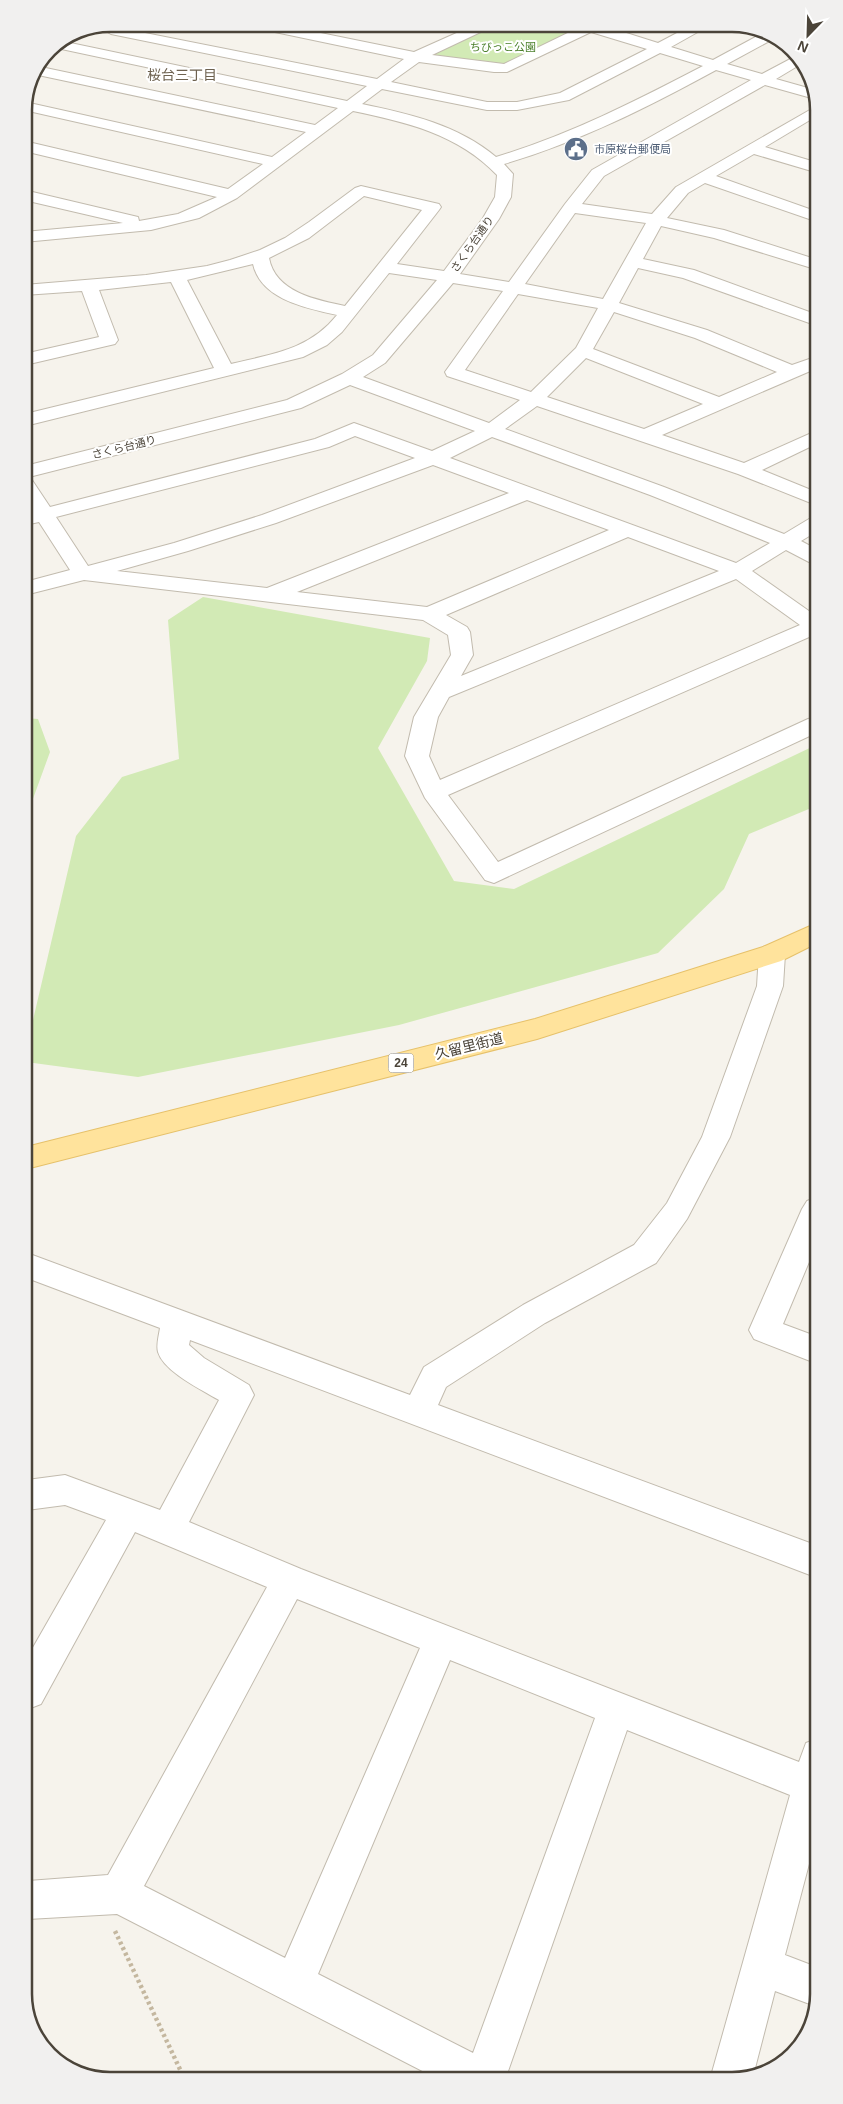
<svg xmlns="http://www.w3.org/2000/svg" width="843" height="2104" font-family="Helvetica,'Noto Sans JP',sans-serif">
	<rect width="100%" height="100%" fill="#f6f3ec"/>
	<path fill="#d2eab5" d="M583,25L507,68L416,57L483,26Z
		M203,597L430,638L427,661L378,748L454,881L514,889L816,745V806L749,834L724,889L658,953L399,1025L138,1077L26,1062V1050L76,836L122,777L179,759L168,620Z
		M25,718L38,719L50,752L26,818Z"/>
	<g fill="none" stroke-linecap="round" stroke-linejoin="round">
		<g stroke="#c2bbae" stroke-width="2">
			<path id="minor" d="M694,24H712L671,47L713,60L763,33L775,38L727,64L762,74L796,56L801,64L776,79L815,90V99L765,85L604,176L582,204L652,214L676,187L815,107V117L765,147L815,162V172L754,154L716,176L815,211V221L705,183L688,193L667,218L724,230L815,259V269L714,238L661,226L643,259L694,270L815,314V325L683,278L638,268L619,303L707,330L792,365L815,357V369L662,435L744,463L816,431V444L762,470L816,492V505L738,474L537,406L505,429L664,487L784,534L809,519L816,517V532L801,541L816,549V564L809,562L786,550L752,571L816,616V634L448,795L498,862L808,719L816,717V733L494,883L485,880L425,798L405,756L414,717L451,655L448,635L423,620L84,580L25,595V582L70,570L39,522L25,525V513L32,511L25,499V478L32,480L50,507L315,439L354,423L432,451L475,431L350,385L301,408L25,478V466L287,400L342,374L373,355L437,280L389,273L342,332L327,345L303,357L25,426V414L214,368L171,282L99,290L118,340L115,344L25,365L24,354L99,337L82,291L24,295V285L146,275L207,266L230,260L260,250L285,238L309,222L355,188L361,186L439,204L441,207L439,210L397,264L444,271L483,218L495,197L497,175C458,134 406,122 353,111L237,198L199,218L151,230L24,242V232L123,223L24,200V190L138,217L139,221L178,214L217,197L24,151V141L228,189L263,164L24,110L25,102L272,157L306,132L38,75L41,67L315,125L338,108L52,47L61,41L347,101L367,86L111,34L104,30H130L377,79L404,59L275,32L268,28H296L414,52L470,27L489,26L487,29L432,55L504,64L578,28L576,25H601L658,43ZM591,32L647,49L560,93L517,102H487L391,82L419,62L494,72H507ZM660,53L703,66C636,101 569,135 496,157C458,125 410,114 362,104L382,89L487,110H517L569,100ZM716,70L751,80L592,170L565,204L509,282L460,274L499,219L511,197L513,174L504,164C579,142 648,107 716,70ZM364,196L422,210L345,306C316,300 275,292 269,258L309,238ZM575,213L646,223L603,299L525,284ZM253,264C261,300 307,308 337,315C309,350 272,354 231,364L187,280ZM453,283L503,291L445,372L447,376L520,400L489,423L363,377L385,363ZM518,294L598,308L576,348L531,392L465,370ZM614,312L695,338L777,372L719,397L593,349ZM586,358L703,404L644,429L547,397ZM355,436L415,458L262,515L174,543L88,566L56,517L329,447ZM492,437L650,495L770,543L736,563L450,458ZM433,465L509,493L267,588L117,571L188,551L276,523ZM527,500L609,530L427,607L297,592ZM628,537L719,571L461,676L473,655L470,632L467,627L446,615ZM736,579L800,625L440,780L429,756L438,717L449,697Z
				M772,945L781,947L785,954L783,986L730,1137L687,1219L656,1263L545,1323L446,1387L438,1405L818,1546V1578L190,1340L189,1345L204,1358L249,1385L254,1395L189,1522L301,1569L799,1762L806,1743L819,1738V1826L785,1955L819,1968V1994L815,2006L775,1991L753,2076H711L790,1795L627,1730L506,2077L436,2078L117,1914L28,1919V1881L108,1875L267,1587L135,1532L41,1704L28,1709L27,1658L106,1520L65,1505L27,1510V1480L65,1475L160,1510L219,1400C202,1390 164,1372 158,1352C156,1345 159,1335 160,1328L27,1278V1253L410,1395L424,1367L523,1305L634,1245L667,1203L702,1137L757,986L759,954L763,947ZM297,1599L420,1648L285,1958L144,1886ZM450,1660L595,1718L473,2053L318,1974Z
				M817,1197V1243L783,1324L818,1337V1364L754,1339L749,1330L802,1209L807,1201Z"/>
		</g>
		<g stroke="#e6c16a" stroke-width="2">
			<path id="major" d="M817,923V943L781,961L537,1039L26,1169V1147L535,1019L763,947Z"/>
		</g>
		<path stroke="#c4b79f" stroke-width="4.5" stroke-dasharray="3 3" stroke-linecap="butt" d="M115,1931L185,2080"/>
		<use href="#minor" fill="#fff" fill-rule="evenodd"/>
		<use href="#major" fill="#ffe39c" fill-rule="evenodd"/>
	</g>
	<defs>
		<g id="civic-disc" transform="scale(1.25)"><circle r="9.5" fill="#5c6f8a" stroke="#fff"/><path d="M-.6-6.5H3V-4.5H.6V-3L4-1V1h2V6H-6V1h2V-1L-.6-3ZM-1.2 2.5V6h2.4V2.5Z" fill="#fff"/></g>
	</defs>
	<g fill-rule="evenodd">
		<use href="#civic-disc" x="576" y="149"/>
	</g>
	<g text-anchor="middle" stroke-width="4" stroke-linejoin="round" paint-order="stroke">
		<g font-size="11" fill="#4a7f2a" stroke="#fff">
			<text x="503" y="51">ちびっこ公園</text>
		</g>
		<g font-size="11" fill="#4e5e75" stroke="#fff" text-anchor="start">
			<text x="594" y="153">市原桜台郵便局</text>
		</g>
		<g font-size="11" fill="#4b4439" stroke="#fff">
			<text transform="translate(472 244) rotate(-55)" y="4">さくら台通り</text>
			<text transform="translate(124 447) rotate(-14)" y="4">さくら台通り</text>
		</g>
		<rect fill="#fff" stroke="#817c74" stroke-width="1" x="388.5" y="1053.5" width="25" height="19" rx="4"/>
		<g font-size="12" font-weight="bold" fill="#4b4439">
			<text x="401" y="1067">24</text>
		</g>
		<g font-size="14" fill="#6e6250" stroke="#fff">
			<text x="182" y="80">桜台三丁目</text>
		</g>
		<g font-size="14" fill="#4b4439" stroke="#fff">
			<text transform="translate(469 1046) rotate(-14)" y="5">久留里街道</text>
		</g>
	</g>
	<path d="M0 0H843V2104H0ZM110 32H732A78 78 0 0 1 810 110V1994A78 78 0 0 1 732 2072H110A78 78 0 0 1 32 1994V110A78 78 0 0 1 110 32Z" fill="#f1f0ef" fill-rule="evenodd"/>
	<path fill="none" stroke="#4b4439" stroke-width="2.5" d="M110 32H732A78 78 0 0 1 810 110V1994A78 78 0 0 1 732 2072H110A78 78 0 0 1 32 1994V110A78 78 0 0 1 110 32Z"/>
	<g transform="translate(808 35) rotate(203)" stroke="#ffffff" stroke-width="4" paint-order="stroke">
	<path d="M0-4L9 19L0 12L-9 19Z" fill="#4b4439"/>
	<text y="-8" font-size="14" font-weight="bold" text-anchor="middle" fill="#4b4439">N</text>
	</g>
</svg>
